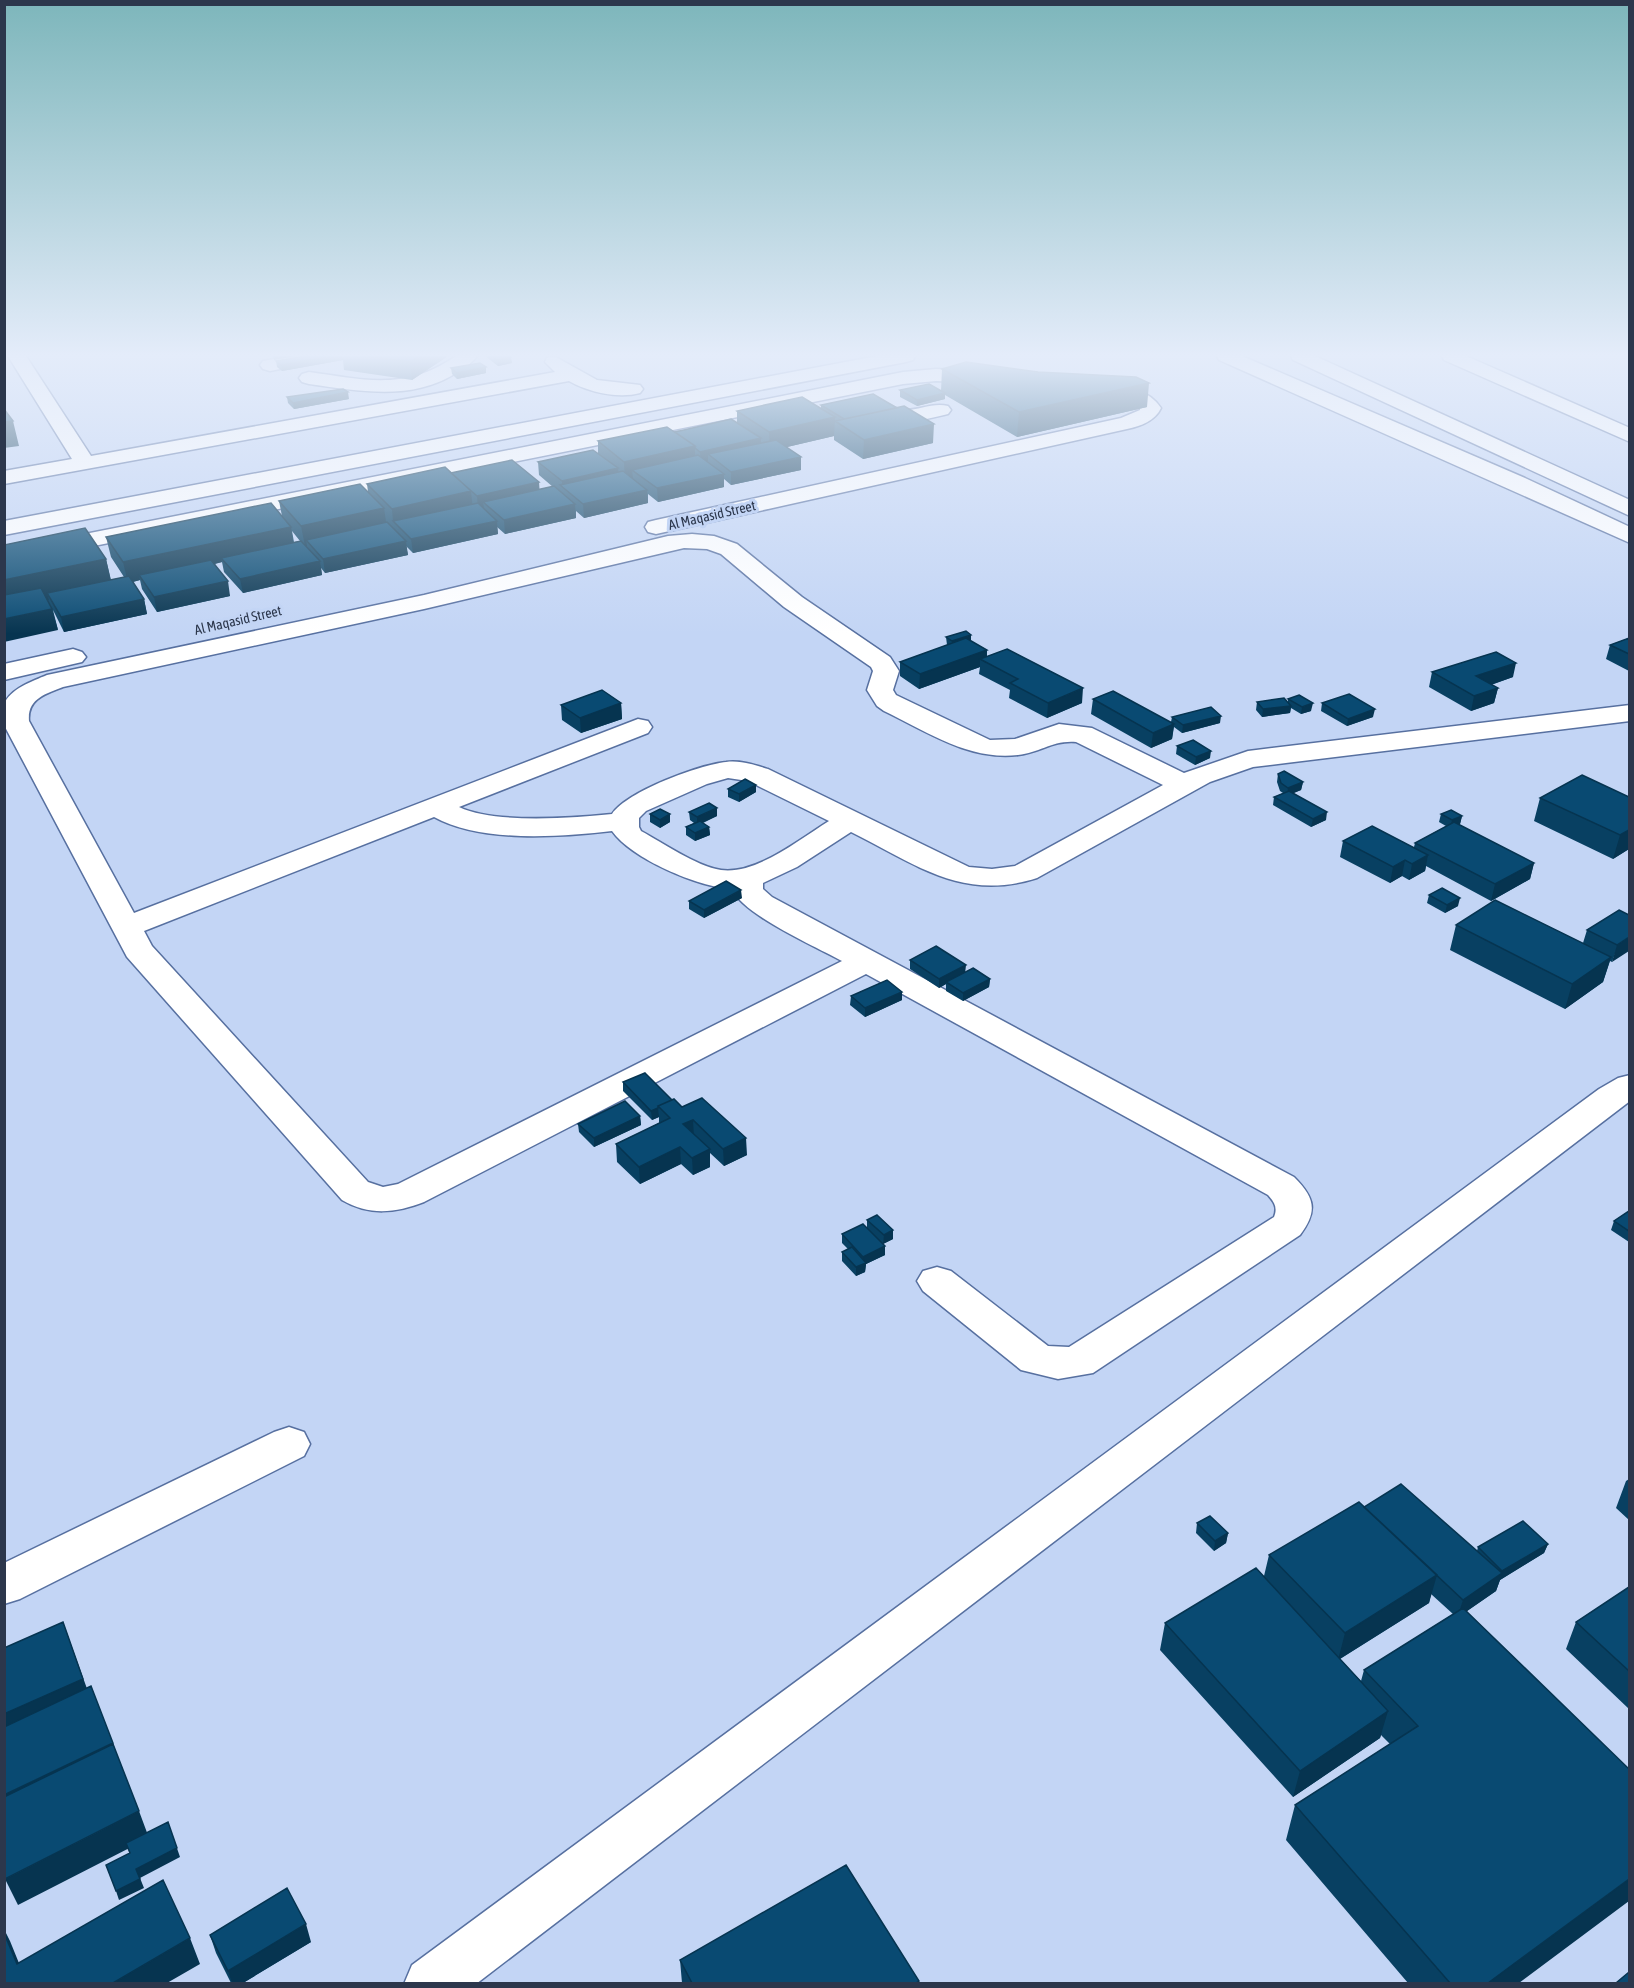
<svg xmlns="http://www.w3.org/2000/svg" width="1634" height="1988" font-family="'Asap Condensed',sans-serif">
	<rect width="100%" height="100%" fill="#c3d5f5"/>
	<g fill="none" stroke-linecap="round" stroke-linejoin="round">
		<g stroke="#5770a0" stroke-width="3">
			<path id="minor" d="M8,356H26L91,456L555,372L545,362L547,358L554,356L597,380L640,385L643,389L640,393C618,399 588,392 569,381L4,484V471L72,459Z
				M289,356H328L326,360L270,371L263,369L260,365L263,361Z
				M456,356H477C473,362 466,367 459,371C414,402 360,391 309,384L302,382L299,378L302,374L309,372C366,380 406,391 456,356Z
				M1442,356H1466L1630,428V442L1444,360Z
				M936,369L988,371L995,373L998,377L995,381L988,383L936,381L903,384L4,564V550L903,372Z
				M1105,383C1127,386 1148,389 1161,408C1155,421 1141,426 1127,429L656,534L648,532L645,527L648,522L656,520L1121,418L1140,410V407L1124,398L1098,393L1095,389L1098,385Z
				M875,399C885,401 893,409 903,410C918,411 933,402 948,406L951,410L948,414C923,420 883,431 865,405L868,401Z
				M692,534L714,536L737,544L802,597L890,657L899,671L893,690L896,695L990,740L1015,739L1059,724L1092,728L1184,773L1248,751L1630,705V721L1253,767L1210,782L1037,878C962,902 916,864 851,832L797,867L763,883V889L772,897L1294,1177C1315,1198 1318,1211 1300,1235L1093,1373L1058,1379L1021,1370L923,1291L917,1281L923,1271L937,1267L951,1271L1048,1346L1069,1347L1274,1217C1278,1207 1274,1202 1268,1195L866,974L424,1202C396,1213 369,1216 342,1200L127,957L4,725C4,719 3,711 4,705C9,689 33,681 47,675L424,595L668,536ZM684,548L707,549L721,554L784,607L871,667L873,671L867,690L877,706L884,711C926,731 969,761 1018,755C1040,753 1052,740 1076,742L1163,785L1015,866L992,869L969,867L768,769C755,765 740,760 726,762C699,765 628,791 612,814C572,818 495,824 459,807L648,733L652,727L648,721L638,719L134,913L29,721C27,699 45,694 63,687L424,609ZM728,778L748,781L829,821C800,839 756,875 721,870C696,866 663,843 641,831L639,827V818L646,811L707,784ZM434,817C481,843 560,837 612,831C632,859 698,887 732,889C742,914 816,947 842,961L398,1184L383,1187L368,1182L152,946L144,931Z
				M73,649L82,652L86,657L82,662L4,680V664Z
				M1630,1075V1101L476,1984H404L412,1965L1599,1089L1618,1078Z
				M289,1427L304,1432L310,1444L304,1456L20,1599L4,1604V1563L274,1432Z"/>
		</g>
		<g stroke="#5770a0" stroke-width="3">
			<path id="major" d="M877,356H915L913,360L906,362L4,535V521Z
				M1217,356H1242L1525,478L1630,527V543L1219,360Z
				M1291,356H1315L1630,500V516L1293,360Z"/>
		</g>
		<use href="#minor" fill="#fff" fill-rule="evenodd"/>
		<use href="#major" fill="#fff" fill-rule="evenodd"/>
	</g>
	<path fill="#084062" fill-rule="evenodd" d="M305,356H448L412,380L344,370L343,360L282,371L277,367L276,361Z
		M485,356H510L512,363L498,366Z
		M486,367V373L457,379L452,374L451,368Z
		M942,369L1147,407L1017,437L945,395V399L917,406L900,397V390L941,391Z
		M287,397L349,399L294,409L288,403Z
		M821,405L933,443L863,459L834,440V436L787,447L801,470L731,485L724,479V487L658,502L648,494V503L584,518L576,511V518L505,534L497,527L498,534L413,553L406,546L408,555L325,573L321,568L322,575L243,593L224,572L222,562L215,564L230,596L157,612L142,589L140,580L133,582L144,599L147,614L64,632L53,610L58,630L4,545L106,559L111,580L124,577L111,557L106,537L282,516L279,501L368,492L367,484L452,473L540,490L553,487L539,475L538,462L598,454V441L737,423V411L821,408ZM292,531L300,541L294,542Z
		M946,637L971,641L987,650V657L1082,703L1047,718L1009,698L1010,690L979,674L980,667L919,689L900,676V662L947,645Z
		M1629,638V671L1606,659L1610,645Z
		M1432,672L1513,677L1491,685L1498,688L1494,703L1471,711L1429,687Z
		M1093,699L1171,722L1172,717L1220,723L1182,733L1174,727L1172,739L1151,748L1091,714Z
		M1288,699L1311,711L1301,714L1291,708L1290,713L1262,717L1256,710L1257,702H1288Z
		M621,703L622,719L581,733L562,720L561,705Z
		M1322,703L1373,717L1347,726L1321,711Z
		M1177,746L1210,758L1195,765L1176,754Z
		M1278,774L1303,782L1301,790L1293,793L1326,820L1311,827L1273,805L1274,797L1283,793L1280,791L1277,782Z
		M728,789L756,792L739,802L728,797Z
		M1629,797V849L1613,859L1534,821L1540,798Z
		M689,812L717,816L703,823L709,827L710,835L695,841L686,835V827L694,823L690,820Z
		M650,814L670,822L660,828L650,822Z
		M1441,814L1462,816L1460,824L1459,825L1534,863L1530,879L1491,901L1426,866L1425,871L1409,880L1402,876L1390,883L1340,857L1343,841L1414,847L1415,843L1446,826L1439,822Z
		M1429,895L1458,906L1445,913L1427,903Z
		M742,898L704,918L689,909V901Z
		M1629,915L1612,962L1610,961L1603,982L1565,1009L1450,950L1456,925L1583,943L1587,930Z
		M910,960L965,972L990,979L989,987L963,1001L946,991V984L939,988L910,969Z
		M851,996L902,1000L865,1017L850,1005Z
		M623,1082L672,1100L747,1155L724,1166L710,1153V1167L693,1175L681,1164L640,1184L617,1162L616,1144L659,1123V1117L652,1120L623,1091Z
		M640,1116L641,1125L594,1147L579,1132L578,1124Z
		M1629,1211V1242L1611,1230L1614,1221Z
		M867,1220L893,1239L883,1244L885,1246V1255L866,1264L865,1272L856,1276L842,1261V1252L848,1249L842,1243V1234L867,1228Z
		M1629,1479V1520L1616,1508L1626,1481Z
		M1197,1523L1228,1533L1226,1543L1214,1551L1196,1533Z
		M1548,1544L1544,1553L1500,1580L1496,1591L1467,1611L1519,1983H1408L1286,1840L1295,1805L1390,1744L1381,1735L1380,1738L1293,1797L1160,1650L1165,1623L1264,1576L1269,1555L1477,1551L1478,1547ZM1431,1594L1453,1614L1364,1670L1361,1681L1340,1659L1429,1603Z
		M1629,1587V1709L1566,1649L1576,1622Z
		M210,1935L311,1942L243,1983H231L216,1953Z
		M680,1960L919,1983H682Z"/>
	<path fill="#063450" d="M273,356H298L274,360Z
		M333,356H342L343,360L282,371L281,365Z
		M419,356H448L412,380L410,362Z
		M511,357L512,363L498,366L497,360Z
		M486,367V373L457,379V373Z
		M1149,383L1147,407L1017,437L1019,412Z
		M348,392L349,399L294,409L293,403Z
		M945,393V399L917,406V400Z
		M835,417L834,436L770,451L769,432Z
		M13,421L19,446L4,448V422Z
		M934,424L933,443L863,459L864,440Z
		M761,438V451L708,454V463L701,465L700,452Z
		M695,446V466L632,470L633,479L625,481L624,462Z
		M801,457V470L731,485V472Z
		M618,468L619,481L562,487V481Z
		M724,474V487L658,502L657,488Z
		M539,482L540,496L483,502L484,508L478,509L477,496Z
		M647,490L648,503L584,518L583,504Z
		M471,491L473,511L393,521L392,509Z
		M575,504L576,518L505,534L504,520Z
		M384,508L387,528L306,540L307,546H305L301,526Z
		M497,521L498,534L413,553L411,539Z
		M291,527L294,547L221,558L222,562L142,580L139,575L140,580L128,583L123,562Z
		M406,541L408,555L325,573L323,559Z
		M106,559L112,586L47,593L49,600L4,610V580Z
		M320,561L322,575L243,593L240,579Z
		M228,581L230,596L157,612L154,597Z
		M144,599L147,614L64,632L61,617Z
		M52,609L58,630L4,642V619Z
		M971,635V642L952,648V641Z
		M987,650L986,663L980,659V667L919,689L920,674Z
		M1516,663L1513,677L1473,691L1476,676Z
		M1083,688L1082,703L1047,718L1048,703Z
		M1498,688L1494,703L1471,711L1474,696Z
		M621,703L622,719L581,733L580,718Z
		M1313,703L1311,711L1301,714L1302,707Z
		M1291,706L1290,713L1262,717L1263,709Z
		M1375,709L1373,717L1347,726L1348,719Z
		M1221,716L1220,723L1182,733L1183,725Z
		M1174,724L1172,739L1151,748L1153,733Z
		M1211,751L1210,758L1195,765L1196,757Z
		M1303,782L1301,790L1287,796L1288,788Z
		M756,785V792L739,802V794Z
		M717,808V816L697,825V817Z
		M1327,812L1326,820L1311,827L1313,819Z
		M670,814V822L660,828V820Z
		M1462,816L1460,824L1450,828L1452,820Z
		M709,827L710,835L695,841V833Z
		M1629,830V849L1613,859L1620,835Z
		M1428,855L1425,871L1409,880L1412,864Z
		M1405,860L1402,876L1390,883L1393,867Z
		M1534,863L1530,879L1491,901L1495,884Z
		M741,890L742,898L704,918V910Z
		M1460,898L1458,906L1445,913L1447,905Z
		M1629,937V951L1612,962L1617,945Z
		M1611,957L1603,982L1565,1009L1572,984Z
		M966,965L965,974L946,982V984L939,988V979Z
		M990,979L989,987L963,1001V993Z
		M902,992V1000L865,1017V1008Z
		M658,1108L659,1117L652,1120L651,1111Z
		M640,1116L641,1125L594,1147V1138Z
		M693,1120L694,1138L683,1124Z
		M746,1138L747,1155L724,1166L723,1149Z
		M680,1147L681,1164L640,1184L639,1167Z
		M710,1149V1167L693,1175L692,1158Z
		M893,1230V1239L883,1244L884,1235Z
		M885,1246V1255L866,1264L865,1272L856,1276V1267L863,1265V1257Z
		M1228,1533L1226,1543L1214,1551L1215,1541Z
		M1548,1544L1544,1553L1500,1580L1496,1591L1457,1618L1463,1600L1502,1573V1571Z
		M1437,1575L1429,1603L1338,1660L1345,1633Z
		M63,1622L90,1697L4,1736V1714Z
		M1388,1711L1380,1738L1293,1797L1300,1771Z
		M113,1743L119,1761L4,1817V1795Z
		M139,1811L149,1838L18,1905L5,1879Z
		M168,1822L180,1857L140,1878L144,1888L119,1900L116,1891L136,1869Z
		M1629,1879V1901L1519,1983H1488Z
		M306,1924L311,1942L243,1983H232L228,1971Z
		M4,1929L10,1941L27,1983L17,1964L4,1933Z
		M190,1938L200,1964L167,1983H113Z"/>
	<path fill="#094a72" stroke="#063450" stroke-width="1.5" d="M305,356H333L281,365L276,361Z
		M366,356H419L410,362Z
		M492,356H510L511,357L497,360Z
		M966,362L1038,372L1136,377L1149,383L1019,412L942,369Z
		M480,363L486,367L457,373L451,368Z
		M929,384L945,393L917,400L900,390Z
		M343,389L348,392L293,403L287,397Z
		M873,394L897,408L844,419L821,405Z
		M802,397L835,417L769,432L737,411Z
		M904,406L934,424L864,440L835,421Z
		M4,409L13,421L4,422Z
		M731,419L761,438L700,452L695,448V446L675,432Z
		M667,427L695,446L624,462L598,441Z
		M776,440L801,457L731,472L708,454Z
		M593,450L618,468L562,481L538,462Z
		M698,455L724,474L657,488L632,470Z
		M512,460L539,482L477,496L451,473Z
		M445,467L471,491L392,509L367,484Z
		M623,471L647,490L583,504L560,485Z
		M360,484L384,508L301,526L279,501Z
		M554,486L575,504L504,520L483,502Z
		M271,503L291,527L123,562L106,537Z
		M478,503L497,521L411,539L393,521Z
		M387,522L406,541L323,559L306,540Z
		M85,528L106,559L4,580V545Z
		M301,541L320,561L240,579L221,558Z
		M211,560L228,581L154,597L139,575Z
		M129,576L144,599L61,617L47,593Z
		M41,588L52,609L4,619V595Z
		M966,631L971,635L952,641L946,637Z
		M966,638L987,650L920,674L900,662Z
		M1629,638V654L1610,645Z
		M1007,649L1083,688L1048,703L1010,683L1018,679L980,659Z
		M1496,652L1516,663L1476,676L1498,688L1474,696L1432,672Z
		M602,690L621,703L580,718L561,705Z
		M1113,691L1174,724L1153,733L1093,699Z
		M1349,694L1375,709L1348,719L1322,703Z
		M1299,695L1313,703L1302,707L1288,699Z
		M1284,698L1291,706L1263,709L1257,702Z
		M1211,707L1221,716L1183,725L1172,717Z
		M1193,740L1211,751L1196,757L1177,746Z
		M1284,771L1303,782L1288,788L1281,783L1278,774Z
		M1582,775L1629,797V830L1620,835L1540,798Z
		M745,779L756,785L739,794L728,789Z
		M1289,791L1327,812L1313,819L1274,797Z
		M709,803L717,808L697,817L689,812Z
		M660,809L670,814L660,820L650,814Z
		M1451,810L1462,816L1452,820L1441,814Z
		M700,821L709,827L695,833L686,827Z
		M1454,822L1534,863L1495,884L1415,843Z
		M1372,826L1428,855L1412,864L1405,860L1393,867L1343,841Z
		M726,881L741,890L704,910L689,901Z
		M1442,888L1460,898L1447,905L1429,895Z
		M1495,900L1611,957L1572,984L1456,925Z
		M1619,910L1629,915V937L1617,945L1587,930Z
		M936,946L966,965L939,979L910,960Z
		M973,968L990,979L963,993L946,982Z
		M887,980L902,992L865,1008L851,996Z
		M645,1073L672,1100L658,1106V1108L651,1111L623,1082Z
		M702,1098L746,1138L723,1149L693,1120L683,1124L710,1149L692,1158L680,1147L639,1167L616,1144L670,1118L658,1106L674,1099L682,1107Z
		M625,1101L640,1116L594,1138L578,1124Z
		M1629,1211V1231L1614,1221Z
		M877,1215L893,1230L884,1235L867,1220Z
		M863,1224L885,1246L863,1257L842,1234Z
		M852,1247L866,1263L856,1267L842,1252Z
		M1401,1484L1502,1573L1463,1600L1364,1507Z
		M1359,1502L1437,1575L1345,1633L1269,1555Z
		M1210,1516L1228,1533L1215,1541L1197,1523Z
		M1523,1521L1548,1544L1502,1571L1478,1547Z
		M1256,1568L1388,1711L1300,1771L1165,1623Z
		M1629,1587V1671L1576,1622Z
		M1463,1608L1629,1769V1879L1488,1983H1450L1295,1805L1418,1726L1364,1670Z
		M63,1622L83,1679L4,1714V1648Z
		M91,1686L113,1743L4,1795V1727Z
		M113,1744L139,1811L5,1879L4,1876V1797Z
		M168,1822L177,1848L136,1869L140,1879L116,1891L106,1865L130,1853L126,1843Z
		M846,1865L919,1981L916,1983H692L680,1960Z
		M163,1880L190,1938L113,1983H4V1933L17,1964Z
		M287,1888L306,1924L228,1971L210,1935Z
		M1629,1972V1983H1616Z"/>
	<linearGradient id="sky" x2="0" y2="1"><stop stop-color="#7db6bb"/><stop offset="0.56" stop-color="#e4ecfa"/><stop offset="1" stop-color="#e4ecfa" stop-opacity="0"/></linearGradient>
	<rect width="1634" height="634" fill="url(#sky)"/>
	<g text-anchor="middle" stroke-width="6" stroke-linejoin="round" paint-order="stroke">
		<g font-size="14" fill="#2c374c" stroke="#c3d5f5">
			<text transform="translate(712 515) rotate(-13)" y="5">Al Maqasid Street</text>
			<text transform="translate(238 620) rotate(-13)" y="5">Al Maqasid Street</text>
		</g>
	</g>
	<rect width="1634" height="1988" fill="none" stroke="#2c374c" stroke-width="12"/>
</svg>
